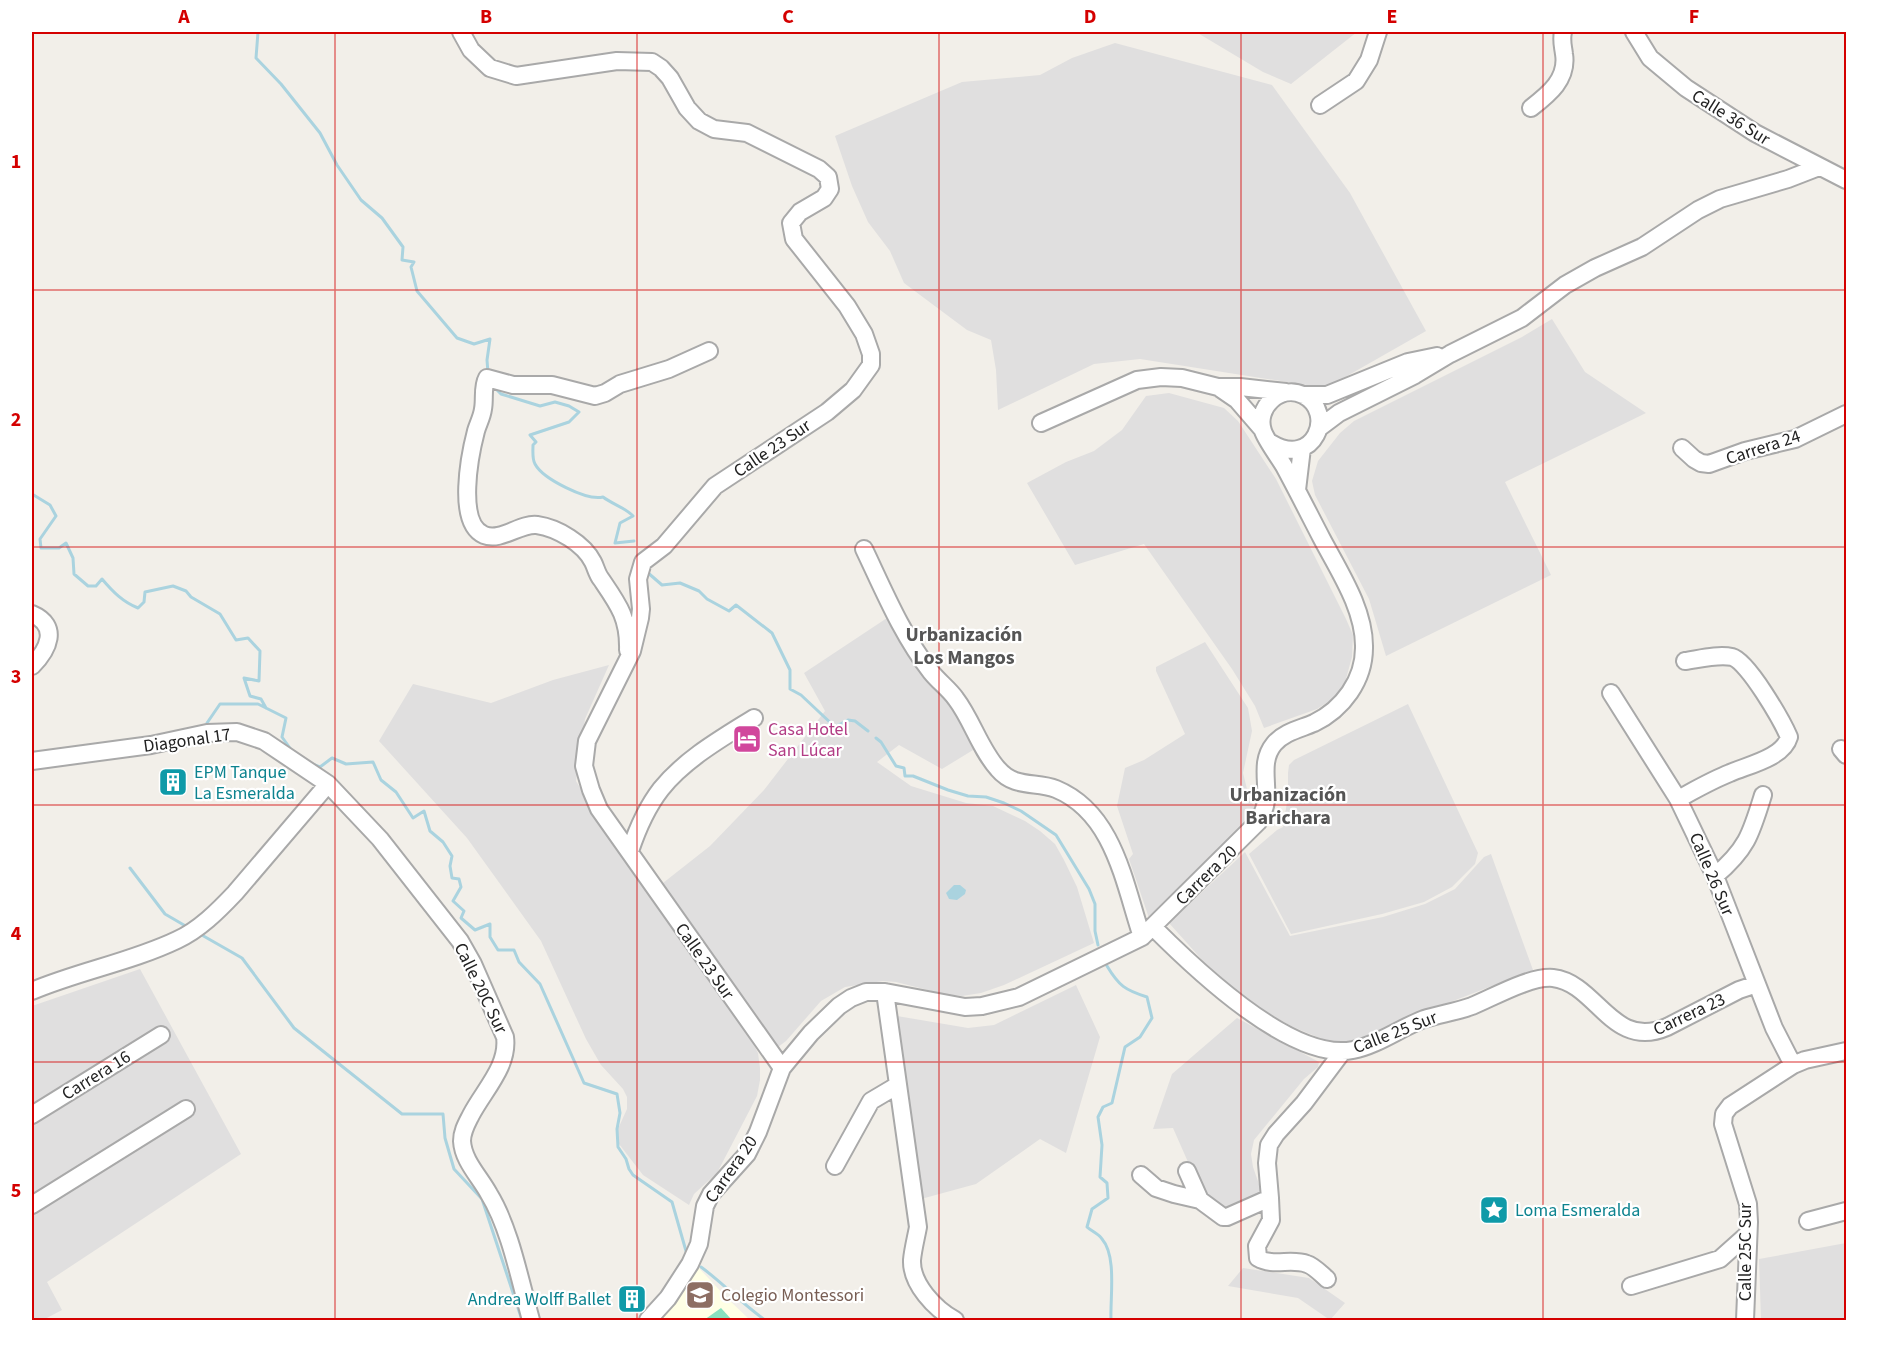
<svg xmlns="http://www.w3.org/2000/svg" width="1878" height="1352" font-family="'Source Sans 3',sans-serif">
	<rect width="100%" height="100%" fill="#f2efe9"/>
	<path fill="#e0dfdf" d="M1196,32H1357L1291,84L1263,72Z
		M1115,43L1272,85L1350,193L1426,331L1333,384L1319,387L1140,359L1094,364L998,410L996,370L991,340L967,330L904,283L890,251L868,222L852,186L835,136L962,82L1040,75L1072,58Z
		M1552,319L1585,372L1646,413L1505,482L1551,575L1386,656L1369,599L1315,495L1312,481L1318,461L1340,433L1354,421L1522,337Z
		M1169,393L1224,408L1238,421L1276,479L1346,619L1353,635L1352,657L1344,686L1334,698L1317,709L1264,728L1255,706L1232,669L1144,544L1075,565L1027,483L1066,462L1094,451L1122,430L1146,396Z
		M887,618L959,718L978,747L942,769L899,745L877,762L911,786L966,803L993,806L1025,821L1040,831L1055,844L1064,860L1077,887L1094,943L1004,985L981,993L962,996L944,994L896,982L883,981L845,987L821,1001L786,1041L778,1047L663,883L710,846L764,790L825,711L804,673Z
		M1205,642L1248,708L1252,731L1243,773L1249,797L1255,808V813L1149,918L1129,859L1133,854L1117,806L1125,768L1144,760L1185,734L1156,671V667Z
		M609,665L585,719L576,781L624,860L673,926L752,1041L758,1053L760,1068V1080L757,1096L717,1173L694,1194L689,1205L643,1175L619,1144L617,1131L627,1109V1097L623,1089L601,1065L586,1039L541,941L467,838L379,741L413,684L491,703L553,680Z
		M1408,704L1478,853L1475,864L1452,887L1424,902L1382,914L1291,934L1249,854L1277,830L1283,827L1288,796V773L1289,765L1294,760Z
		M1245,852L1290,936L1383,917L1425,904L1455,889L1484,857L1491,854L1533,970L1417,1015L1371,1037L1347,1044L1327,1041L1293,1027L1264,1011L1242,995L1204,962L1169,923Z
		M140,969L241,1154L47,1282L62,1310L43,1320H32V1006Z
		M1076,985L1100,1037L1066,1153L1040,1139L976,1184L921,1199L897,1016L968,1028L994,1025Z
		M1237,1018L1319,1062L1318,1067L1304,1079L1254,1140L1251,1154L1253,1167L1262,1193L1222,1214L1203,1196L1173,1128L1153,1129L1172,1074Z
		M1846,1243V1320H1761L1759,1259Z
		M1243,1268L1309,1278L1345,1303L1330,1320L1298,1298L1228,1286Z"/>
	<path fill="#ffffe5" d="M696,1265L727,1298L750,1320H654Z"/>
	<path fill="#88e0be" d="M721,1308L732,1320H704Z"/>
	<path fill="#aad3df" d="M954,885H960L966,890L965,894L957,900L949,899L946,893Z"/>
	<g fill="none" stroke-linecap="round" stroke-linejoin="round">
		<path stroke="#aad3df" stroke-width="3" d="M258,32L256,58L281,84L320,133L337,165L361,200L382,218L403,247L402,260L414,262L411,267L417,291L457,338L474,344L490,339L487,360L488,373
			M494,387L501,394L540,406L555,402L569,406L579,412L569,422L530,435L536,442L533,445C533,451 532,459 535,464C543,479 587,501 603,497C612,504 626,508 633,516L620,523L615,543L634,541
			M32,469V470
			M32,494L50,505L56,516L40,539L41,548H59L66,543L73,558L74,574L88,586H96L102,579C113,592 123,602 138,608L144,602L145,592L173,586L186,591L191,597L220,614L236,640L248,638L260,651L259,681L244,678L250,696L261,699L266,708
			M647,572L662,585L680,583L699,591L707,599L729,611L736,605L772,633L790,670V689L801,695L835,727L848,720L855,721L868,731
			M207,723L220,704H258L286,718L282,737L292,751
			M876,738L881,742L896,766L904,768L905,776H913L948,790L968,796L986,797L1004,803L1021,811L1056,835L1089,889L1095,904V931L1098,945
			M312,764L320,767L332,758L346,764L373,762L381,780L396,792L413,818L424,811L430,831L443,842L452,856L450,866L452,878L459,879L461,887L453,901L464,911L461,918L475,930L490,924V937L498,950H514L519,962L540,984L584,1083L617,1094L620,1113L617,1129L618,1147L626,1159L629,1169L633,1175L672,1202L686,1251
			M130,868L165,914L189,928
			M200,934L242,958L294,1028L402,1114H443L445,1138L454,1169L482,1199L522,1320
			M1107,966C1119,986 1125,990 1147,997L1152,1018L1140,1037L1125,1047L1112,1103L1103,1107L1098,1117L1102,1145L1100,1177L1107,1183L1108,1198L1092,1209L1087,1227C1091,1231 1099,1234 1102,1239C1117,1256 1110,1298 1111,1320
			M701,1267C723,1283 742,1304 765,1320"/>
		<g stroke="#a9a9a9" stroke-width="20">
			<path id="minor" d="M461,32L471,50L490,68L516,76L617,61L652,62L661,68L670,78L687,108L699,121L714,129L747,133L819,169L828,177L830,189L824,198L800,212L791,223L794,239L847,306L864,334L871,354V365L853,390L827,412L715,486L664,546L643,562L638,579L641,609L640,618L632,651L587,741L584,766L591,790L599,809L782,1068
				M1634,32L1650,58L1686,88L1755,133L1846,180
				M1320,105L1356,81L1369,60L1378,32
				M1531,108C1549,94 1568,79 1564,54C1563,46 1561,40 1563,32
				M1218,387L1237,400L1262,429
				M1303,395H1327L1408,362L1437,356
				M1041,423L1137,380L1161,377L1182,378L1218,387H1240L1286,392
				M1319,428L1339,413L1415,375L1450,354L1522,318L1565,285L1595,268L1642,247L1698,210L1720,199L1788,179L1819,167
				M1682,448L1694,459L1701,463L1709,464L1745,451L1795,439L1846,414
				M1297,490L1302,448
				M864,549C884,591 902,635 931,672C939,682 949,689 956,699C972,720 980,749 998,769C1015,789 1036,781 1056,789C1114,813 1124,883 1142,937
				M32,614C60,626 48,650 32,666
				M628,650C629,618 618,604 601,579C597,574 596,568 593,562C584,544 558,528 537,525C520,523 501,542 484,535C456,523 470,454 476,431C478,424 482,417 483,409C485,399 482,387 487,378L513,385H552L595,396L605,393L620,384L669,369L709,351
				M1611,693L1678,799L1715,876L1774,1028L1793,1065
				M1841,749L1846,755
				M32,761L151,745L207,733L237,732L264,741L328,784L380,839L460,941L473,964L505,1037C509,1066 484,1090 471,1115C467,1123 462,1131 462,1141C463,1161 480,1177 489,1194C510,1228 520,1281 531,1320
				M1678,799C1695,790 1712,780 1730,773C1748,765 1783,758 1789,737C1782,721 1748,661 1732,657C1718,654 1699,659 1685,661
				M630,851C637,830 647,807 661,789C685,759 722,738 754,718
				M1715,876C1747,849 1751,834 1763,795
				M1153,927C1193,967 1291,1062 1353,1050C1378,1045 1400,1028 1424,1019C1439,1014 1456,1012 1472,1006C1494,997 1530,976 1553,978C1597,983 1612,1051 1667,1027L1739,990L1757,984
				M32,991C79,971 131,962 177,940C199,930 218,911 235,893L328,784
				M885,992L918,1227C916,1238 913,1249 912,1260C911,1284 935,1309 955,1320
				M32,1115L161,1035
				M835,1166L871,1101L898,1085
				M1187,1171L1200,1200
				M1141,1175L1156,1188L1174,1194L1200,1200L1223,1217H1227L1270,1198L1267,1163L1269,1145L1276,1134L1304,1103L1343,1051
				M1270,1198L1271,1220L1257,1246L1258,1258C1273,1267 1291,1258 1307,1264C1314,1266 1321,1274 1327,1279
				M32,1205L186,1109
				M1808,1221L1846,1211
				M1631,1286L1720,1259L1748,1234
				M648,1320L668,1298L690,1264L699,1244L705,1206L711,1194L747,1154L758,1132L782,1068L811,1033L839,1006L851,998L866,992H885L965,1007L982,1006L1019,997L1142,937L1258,822C1262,815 1265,809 1266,801C1268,781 1260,761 1274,744C1284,732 1300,729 1314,723C1343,709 1364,680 1364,648C1365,610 1339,571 1322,539C1309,514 1297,490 1284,466C1278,456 1266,440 1263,431C1255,408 1280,384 1303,395C1337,412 1314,469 1271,443
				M1745,1320L1749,1222L1748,1204L1723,1124L1724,1114L1730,1106L1793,1065L1805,1060L1846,1051"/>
		</g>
		<use href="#minor" stroke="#fff" stroke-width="16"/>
	</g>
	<path fill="none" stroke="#d40000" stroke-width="1.5" stroke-opacity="0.55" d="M335,32V1320M637,32V1320M939,32V1320M1241,32V1320M1543,32V1320M32,290H1846M32,547H1846M32,805H1846M32,1062H1846"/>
	<defs>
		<g id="hotel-square" transform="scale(1.5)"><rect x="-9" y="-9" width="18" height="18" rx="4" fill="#d1479c" stroke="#fff"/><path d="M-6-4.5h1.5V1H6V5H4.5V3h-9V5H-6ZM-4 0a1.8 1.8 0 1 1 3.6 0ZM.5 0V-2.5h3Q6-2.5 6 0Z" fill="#fff"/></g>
		<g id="building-square" transform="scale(1.5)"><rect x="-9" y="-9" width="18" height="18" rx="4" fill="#0f9aa8" stroke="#fff"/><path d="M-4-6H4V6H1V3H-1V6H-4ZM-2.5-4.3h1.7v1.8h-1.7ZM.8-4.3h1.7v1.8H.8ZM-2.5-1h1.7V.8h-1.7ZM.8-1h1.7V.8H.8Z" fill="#fff"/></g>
		<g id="sight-square" transform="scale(1.5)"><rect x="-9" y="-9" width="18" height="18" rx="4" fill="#0f9aa8" stroke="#fff"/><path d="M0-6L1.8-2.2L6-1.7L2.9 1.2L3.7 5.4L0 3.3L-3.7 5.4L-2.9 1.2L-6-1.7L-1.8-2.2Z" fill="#fff"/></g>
		<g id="school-square" transform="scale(1.5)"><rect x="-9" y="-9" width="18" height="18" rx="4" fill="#8d6e63" stroke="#fff"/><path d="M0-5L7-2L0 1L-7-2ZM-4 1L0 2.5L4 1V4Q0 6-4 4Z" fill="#fff"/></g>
	</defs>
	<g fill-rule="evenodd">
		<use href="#hotel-square" x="747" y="739"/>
		<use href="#building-square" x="173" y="782"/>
		<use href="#sight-square" x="1494" y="1210"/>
		<use href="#school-square" x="700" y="1295"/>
		<use href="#building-square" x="632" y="1299"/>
	</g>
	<g text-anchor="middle" stroke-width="4.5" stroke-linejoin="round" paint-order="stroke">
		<g font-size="18" fill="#222" stroke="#fff">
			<text transform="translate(1731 117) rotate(32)" y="6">Calle 36 Sur</text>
			<text transform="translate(1763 447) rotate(-18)" y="6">Carrera 24</text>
			<text transform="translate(772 448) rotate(-34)" y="6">Calle 23 Sur</text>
			<text transform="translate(187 740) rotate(-8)" y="6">Diagonal 17</text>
			<text transform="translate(1712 874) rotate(67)" y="6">Calle 26 Sur</text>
			<text transform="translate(1206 875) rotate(-44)" y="6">Carrera 20</text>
			<text transform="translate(705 961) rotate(55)" y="6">Calle 23 Sur</text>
			<text transform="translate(481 988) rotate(64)" y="6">Calle 20C Sur</text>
			<text transform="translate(1689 1014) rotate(-25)" y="6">Carrera 23</text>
			<text transform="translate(1395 1032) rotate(-21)" y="6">Calle 25 Sur</text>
			<text transform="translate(96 1075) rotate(-32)" y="6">Carrera 16</text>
			<text transform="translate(731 1169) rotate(-55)" y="6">Carrera 20</text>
			<text transform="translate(1745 1252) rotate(-90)" y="6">Calle 25C Sur</text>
		</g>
		<g font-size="18" fill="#b23c85" stroke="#fff" text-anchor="start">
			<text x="768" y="735">Casa Hotel<tspan x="768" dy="21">San Lúcar</tspan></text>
		</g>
		<g font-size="18" fill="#0d838f" stroke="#fff" text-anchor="start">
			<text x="194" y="778">EPM Tanque<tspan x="194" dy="21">La Esmeralda</tspan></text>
			<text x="1515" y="1216">Loma Esmeralda</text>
			<text x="611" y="1305" text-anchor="end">Andrea Wolff Ballet</text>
		</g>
		<g font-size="18" fill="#785e54" stroke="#fff" text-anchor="start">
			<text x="721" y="1301">Colegio Montessori</text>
		</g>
		<g font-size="20" font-weight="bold" fill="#555" stroke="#fff">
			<text x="964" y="641">Urbanización<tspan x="964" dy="23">Los Mangos</tspan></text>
			<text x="1288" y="801">Urbanización<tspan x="1288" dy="23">Barichara</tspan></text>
		</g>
	</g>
	<rect width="1878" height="1352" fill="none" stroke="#ffffff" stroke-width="66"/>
	<rect x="33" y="33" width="1812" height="1286" fill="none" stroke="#d40000" stroke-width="2"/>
	<g font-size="20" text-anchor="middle" font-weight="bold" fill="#d40000">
		<text x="184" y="23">A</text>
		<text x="486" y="23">B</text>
		<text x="788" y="23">C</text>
		<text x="1090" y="23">D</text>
		<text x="1392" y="23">E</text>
		<text x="1694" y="23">F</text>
		<text x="16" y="168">1</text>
		<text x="16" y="426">2</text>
		<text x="16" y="683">3</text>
		<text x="16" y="940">4</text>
		<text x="16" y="1197">5</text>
	</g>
</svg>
